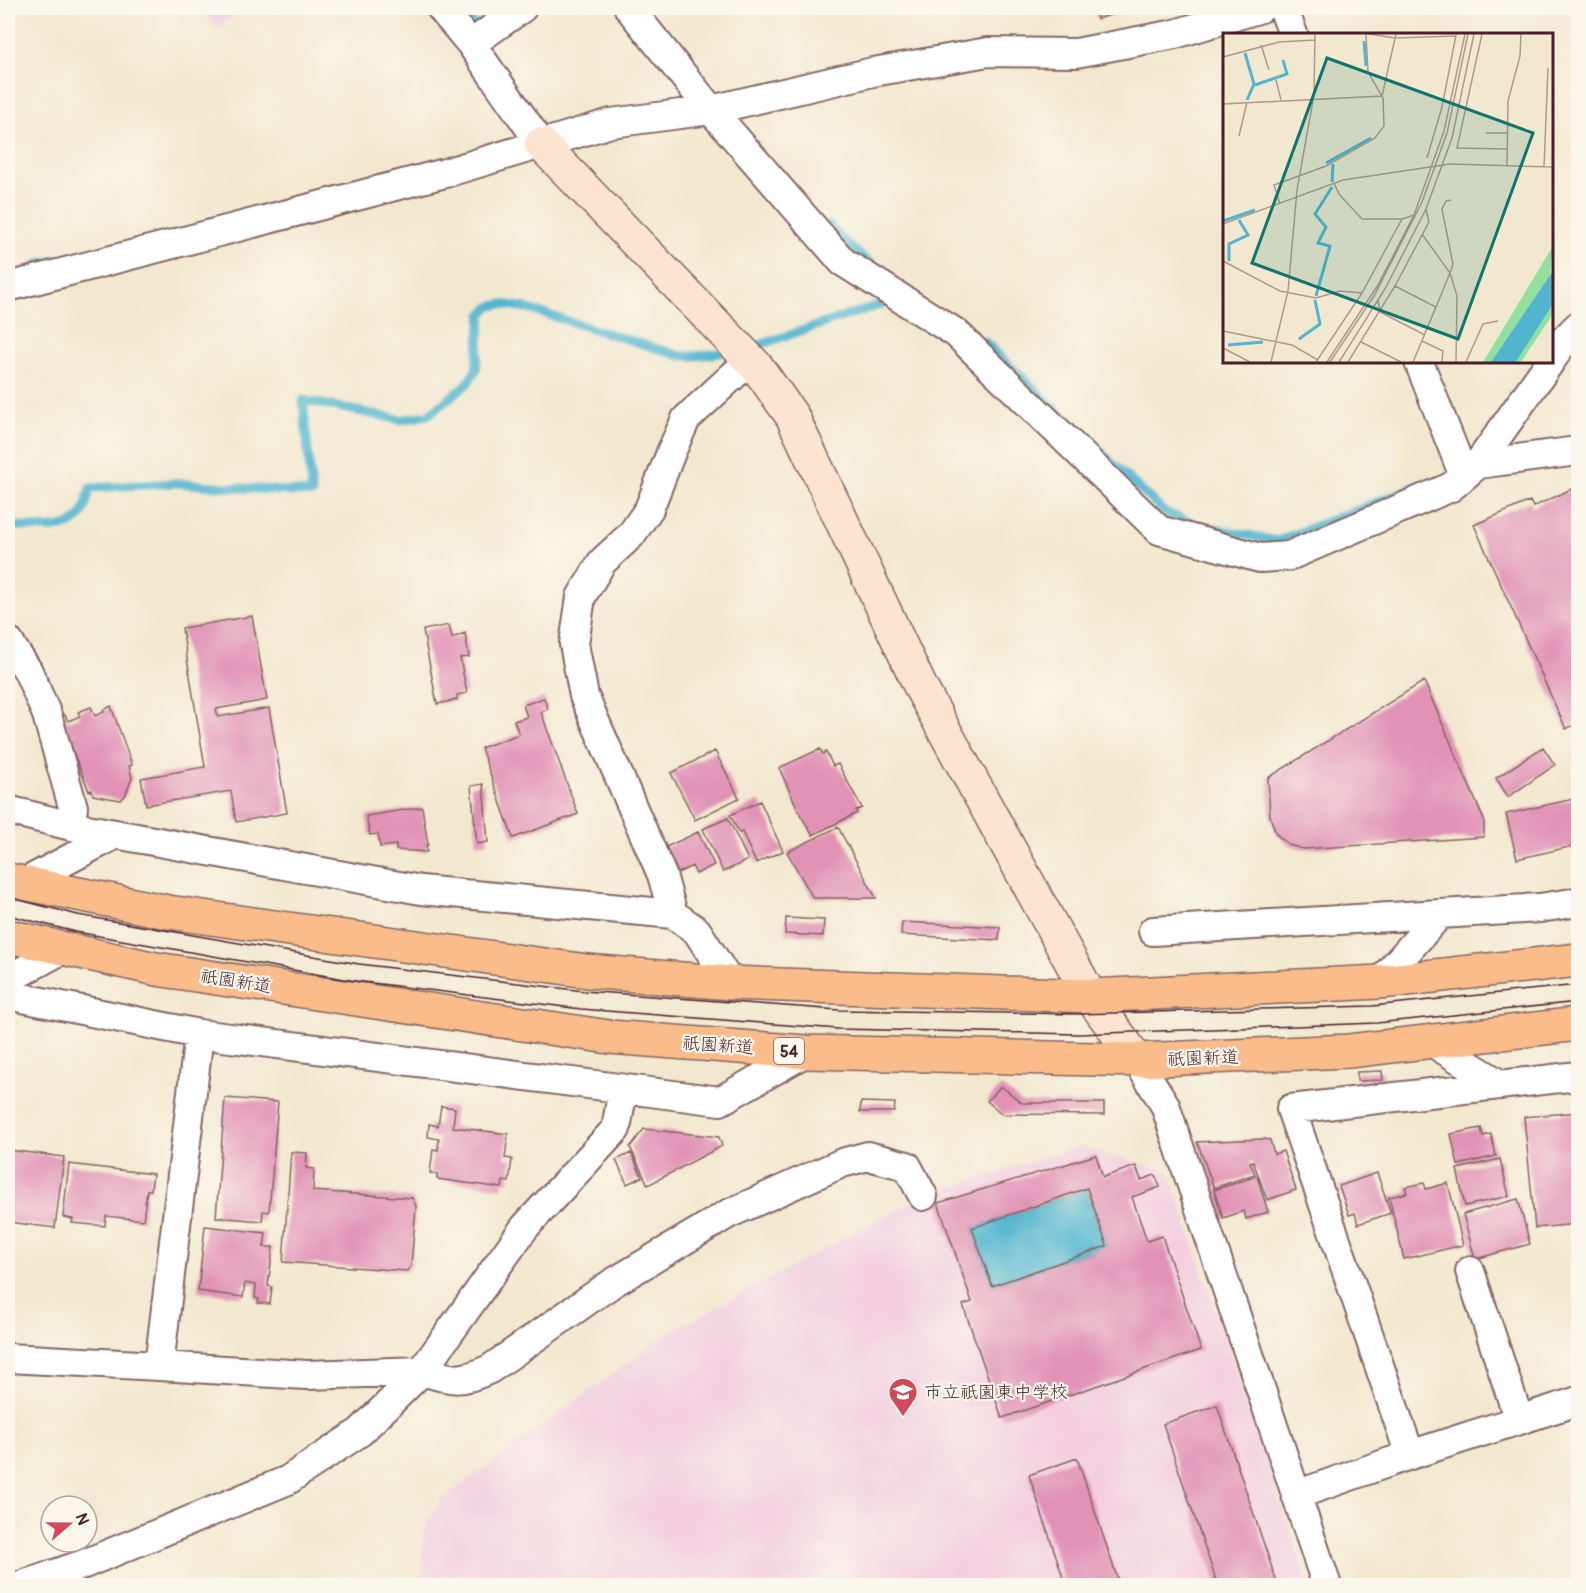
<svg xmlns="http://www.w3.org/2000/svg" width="1586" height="1593" font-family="Pangolin,'Klee One',sans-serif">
	<rect width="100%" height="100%" fill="#fbf7ec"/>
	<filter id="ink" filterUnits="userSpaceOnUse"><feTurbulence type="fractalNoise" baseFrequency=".0167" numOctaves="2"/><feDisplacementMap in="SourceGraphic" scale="12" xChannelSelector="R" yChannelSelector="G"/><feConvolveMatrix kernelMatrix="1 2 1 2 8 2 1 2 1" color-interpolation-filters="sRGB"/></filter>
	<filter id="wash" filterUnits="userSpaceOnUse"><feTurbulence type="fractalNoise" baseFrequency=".008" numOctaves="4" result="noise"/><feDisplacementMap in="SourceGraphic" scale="24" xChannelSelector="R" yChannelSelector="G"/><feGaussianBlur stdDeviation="1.35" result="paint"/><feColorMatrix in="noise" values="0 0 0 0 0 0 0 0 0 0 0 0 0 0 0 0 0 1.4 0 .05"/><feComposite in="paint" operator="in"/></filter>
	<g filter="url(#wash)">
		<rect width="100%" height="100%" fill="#f2e8cf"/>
		<path fill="#f3cfe0" d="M201,8H243L216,28Z
			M469,8H497L479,20Z
			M1080,1146L1169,1172L1309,1585L421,1586L424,1531L441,1500L667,1334L923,1196Z"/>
		<path fill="#51b5cf" stroke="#4e6a7d" stroke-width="1.5" d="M1087,1188L1107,1246L992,1286L972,1228Z"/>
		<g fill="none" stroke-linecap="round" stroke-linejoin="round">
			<path stroke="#51b5cf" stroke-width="9" d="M461,8L476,27L482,23
				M829,225L848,245L876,268
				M38,264L57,260
				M984,341L1164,512L1194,524L1277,541L1421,485
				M756,346L882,304
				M8,525C32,526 69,537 83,512C87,505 88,495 90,488L175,483L312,493L303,400L401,420L428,415L467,384L476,370L482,314L491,306L502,304L526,308L681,356H696L720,353"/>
		</g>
		<g id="blocks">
			<path fill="#e192b5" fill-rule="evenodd" d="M1094,8H1134L1097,19Z
				M1578,486V723L1566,729L1474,525L1530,501L1533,507Z
				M252,616L267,700L216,709L218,717L269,708L287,813L236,822L231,791L146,805L141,778L205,767L182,628Z
				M449,625L452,638L465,633L469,657L460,658L467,693L457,695V700L437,704L423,630Z
				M1424,681L1484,820V837L1303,849L1289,845L1276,834L1270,816L1268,778Z
				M544,698L548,709L541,712L578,814L513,838L481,748L519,734L514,721L527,717L523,705Z
				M111,706L132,765L129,766L132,778L125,796L120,800L93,795L92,790L89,791L59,717L65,715L68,721L80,716L78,712L91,707L95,716L104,712L103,710Z
				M1543,747L1555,765L1508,797L1496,778Z
				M820,749L823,754L826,752L833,766L838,764L862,808L856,810L857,813L813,835L801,816L779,768Z
				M715,751L739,798L695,820L671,773Z
				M483,784L488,842L477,844L471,786Z
				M1578,798V845L1517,859L1506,814Z
				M760,801L783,851L756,863L742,832L739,833L730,815Z
				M422,807L428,845H426L427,852L396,850V845L380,847L378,834L370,835L366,816Z
				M728,818L748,860L723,872L703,829Z
				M838,827L876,898H813L787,852Z
				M698,832L714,865L696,874L692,866L678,873L666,847Z
				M786,918L824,920L823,936L785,934Z
				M902,922L1000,927L999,940L901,935Z
				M1382,1071L1383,1080L1357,1081V1072Z
				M1001,1086L1022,1103H1104V1115L1002,1114L987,1101Z
				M225,1098L278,1102L269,1212L263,1211L262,1221L216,1217Z
				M861,1102L895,1103L894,1112H860Z
				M441,1106L455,1108L453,1127L508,1134L505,1158L512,1159L509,1182L503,1181L502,1188L437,1179V1174L430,1173L433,1149L438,1150L439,1139L428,1137L429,1124L438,1126Z
				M1578,1112V1224L1535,1228L1524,1117Z
				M1481,1128L1483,1136L1491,1134L1496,1156L1458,1165L1451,1134Z
				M644,1129L719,1137L722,1146L648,1185L630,1147Z
				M1263,1139L1270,1140L1274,1154L1283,1151L1296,1190L1267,1200L1253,1161L1250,1162L1255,1174L1214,1188L1197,1142Z
				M8,1150L64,1157L55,1228L8,1222Z
				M291,1152L307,1153L306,1168L314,1169L313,1191L412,1198L416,1206L411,1266L407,1271L283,1262Z
				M631,1153L642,1177L627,1184L616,1160Z
				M1096,1155L1103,1177L1136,1166L1141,1180L1155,1175L1160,1187L1132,1197L1147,1241L1162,1236L1201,1350L1002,1418L963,1305L972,1302L938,1203ZM1087,1188L1107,1246L992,1286L972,1228Z
				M1500,1159L1509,1196L1465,1206L1457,1169Z
				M69,1164L153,1174L151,1190H147L143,1220L106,1216L105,1226L72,1223L73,1219L63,1217Z
				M1377,1173L1391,1213L1358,1224L1355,1213L1349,1215L1339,1186Z
				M1257,1176L1268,1212L1246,1219L1244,1211L1223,1218L1214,1190Z
				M1424,1183L1426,1189L1448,1183L1463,1245L1404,1259L1389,1197L1407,1193L1405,1187Z
				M1518,1199L1530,1244L1475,1259L1463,1214Z
				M205,1226L266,1233L264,1247H273L268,1286L272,1287L270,1304L258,1303L259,1299L255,1298L256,1285L245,1283L243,1297L198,1291Z
				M1217,1405L1278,1586H1218L1163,1424Z
				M1077,1458L1120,1586H1066L1029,1475Z"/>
		</g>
	</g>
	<g filter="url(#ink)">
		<use href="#blocks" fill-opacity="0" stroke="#856564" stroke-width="1.5"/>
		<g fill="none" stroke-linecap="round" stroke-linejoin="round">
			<g stroke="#856564" stroke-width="32">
				<path id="street" d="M441,8L471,44L541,144
					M629,8L711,110L843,262L956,333L1159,530L1260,558L1289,556L1451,487L1478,464L1550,362
					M1283,8L1293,34
					M471,44L522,8
					M8,287L445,173L611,123L711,110L873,72L988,52L1076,53L1175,34L1261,8
					M1552,359L1567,337L1578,326
					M1419,362L1462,471L1478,464L1578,451
					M8,641L28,671L47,715L73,807L71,826
					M8,810L71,826L421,890L673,914L697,931L730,983
					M22,884L116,834
					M673,914L662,875L584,696L574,644L581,597L602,562L631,535L649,509L672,450L686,419L750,360
					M1153,931L1540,908L1578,902
					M8,979L65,948
					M1380,982L1439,915
					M8,995L199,1034L720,1101L806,1052
					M1430,1041L1501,1085
					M1137,1060L1165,1105L1327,1586
					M1470,1271L1519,1420
					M8,1358L159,1366L199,1034
					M159,1366L307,1375L422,1371L525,1227L616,1129L623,1089
					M1410,1455L1291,1109L1578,1076
					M1296,1495L1410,1455L1578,1401
					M20,1586L84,1564L288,1480L360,1432L422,1371C453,1380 460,1383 490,1369L611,1284L728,1214L842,1163L868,1156L907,1166L923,1196"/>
			</g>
			<g stroke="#856564" stroke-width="36">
				<path id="secondary" d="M541,144L757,367L792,416L921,688L1090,996L1137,1060"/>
			</g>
			<g stroke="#856564" stroke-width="36">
				<path id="highway" d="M8,880L168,912L587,971L730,983L1090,996L1380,982L1578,960
					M8,936L156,969L609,1037L806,1052L1137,1060L1349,1051L1578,1024"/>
			</g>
			<use href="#street" stroke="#fff" stroke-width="28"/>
			<use href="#secondary" stroke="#fde4d0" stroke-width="33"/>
			<use href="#highway" stroke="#f9bc8a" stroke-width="33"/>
			<path stroke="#4a1f2b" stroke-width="1.5" d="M8,897L78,915L359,964L584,991L839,1010L1077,1014L1372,1006L1578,985
				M8,915L76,932L356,981L581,1009L838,1029L1079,1034L1377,1023L1578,1002"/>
		</g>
	</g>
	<defs>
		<g id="school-pin" transform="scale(1.5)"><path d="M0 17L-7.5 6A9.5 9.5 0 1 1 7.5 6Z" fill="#d1495b" stroke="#fbf7ec"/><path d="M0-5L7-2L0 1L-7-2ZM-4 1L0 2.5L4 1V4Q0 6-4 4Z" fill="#fff"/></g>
	</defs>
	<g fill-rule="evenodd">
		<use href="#school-pin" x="903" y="1392"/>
	</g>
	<g text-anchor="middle" stroke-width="4.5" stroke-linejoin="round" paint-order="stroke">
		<rect fill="#fbf7ec" stroke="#7f6065" stroke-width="1.5" x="774" y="1038" width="30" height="26" rx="4.5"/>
		<g font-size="16" font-weight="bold" fill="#4a1f2b">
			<text x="789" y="1057">54</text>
		</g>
		<g font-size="18" fill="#4a1f2b" stroke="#fbf7ec">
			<text transform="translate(236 981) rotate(9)" y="6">祇園新道</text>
			<text transform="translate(718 1045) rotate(4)" y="6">祇園新道</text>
			<text transform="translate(1203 1058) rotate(-2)" y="6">祇園新道</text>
		</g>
		<g font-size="18" fill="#4a1f2b" stroke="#fbf7ec" text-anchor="start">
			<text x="924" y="1398">市立祇園東中学校</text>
		</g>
	</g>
	<g transform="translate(1223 33)">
		<rect width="330" height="330" fill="#f2e8cf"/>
		<path d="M330,213L327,244L268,329H260ZM330,271V281L298,329H293Z" fill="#91e09f"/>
		<path d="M330,238V271L293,329H268Z" fill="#51b5cf"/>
		<path fill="none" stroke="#51b5cf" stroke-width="3" d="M141,8L143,33M22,20L31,51L24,67M32,52L64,41L60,27M103,130L148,105M109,149L110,131M0,188L32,177M6,228V211L25,202L16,187M93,263L107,213L95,210L103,194L92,181L109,154M76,306L97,291L92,267M5,312L40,309"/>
		<path fill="none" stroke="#af988d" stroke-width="1.5" d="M146,1L172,5L233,3M259,1L234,115L284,116M38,12L46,37M0,24L56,9L92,7M53,47L58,67M0,71L159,63L173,1M263,100H285M16,103L24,69M204,125L219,74L233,2M284,133L285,68L297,23L298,1M321,134L325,35M111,150L116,161L139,186H179M228,167L223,168L219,176L230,231L227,240L234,263L233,329M57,171L51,152L103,133L152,105L161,93L160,65L145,39L143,1M0,191L120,147L227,131L330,134M199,201L227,240L213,274M0,228L57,258L93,265L117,258L139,260M172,253L213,274L190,329M155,267L157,279L202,302M0,298L69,312L95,327M199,308L220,318L219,329M138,309L178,329M0,315L27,329M48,329L65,258L74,157L91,62L92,1M93,329L139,260L179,186L191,182M104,329L155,252L191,182L221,98L242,1M107,329L151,263L199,169L224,100L245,1M116,329L162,256L203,176L229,105L251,1M125,329L172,253L206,189L203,176M243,329L260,291L275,288"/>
		<path fill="#0f766e" fill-opacity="0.15" stroke="#0f766e" stroke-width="3" d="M104,25L310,100L235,306L29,230Z"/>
		<rect width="330" height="330" fill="none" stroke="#4a1f2b" stroke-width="3"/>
	</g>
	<rect width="1586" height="1593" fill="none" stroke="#fbf7ec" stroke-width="30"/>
	<g transform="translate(69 1524) rotate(70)"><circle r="28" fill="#fbf7ec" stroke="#b4a19f" stroke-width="1.5"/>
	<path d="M0-4.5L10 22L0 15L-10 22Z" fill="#d1495b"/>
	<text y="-9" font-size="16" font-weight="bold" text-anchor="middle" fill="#4a1f2b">N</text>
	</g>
</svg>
